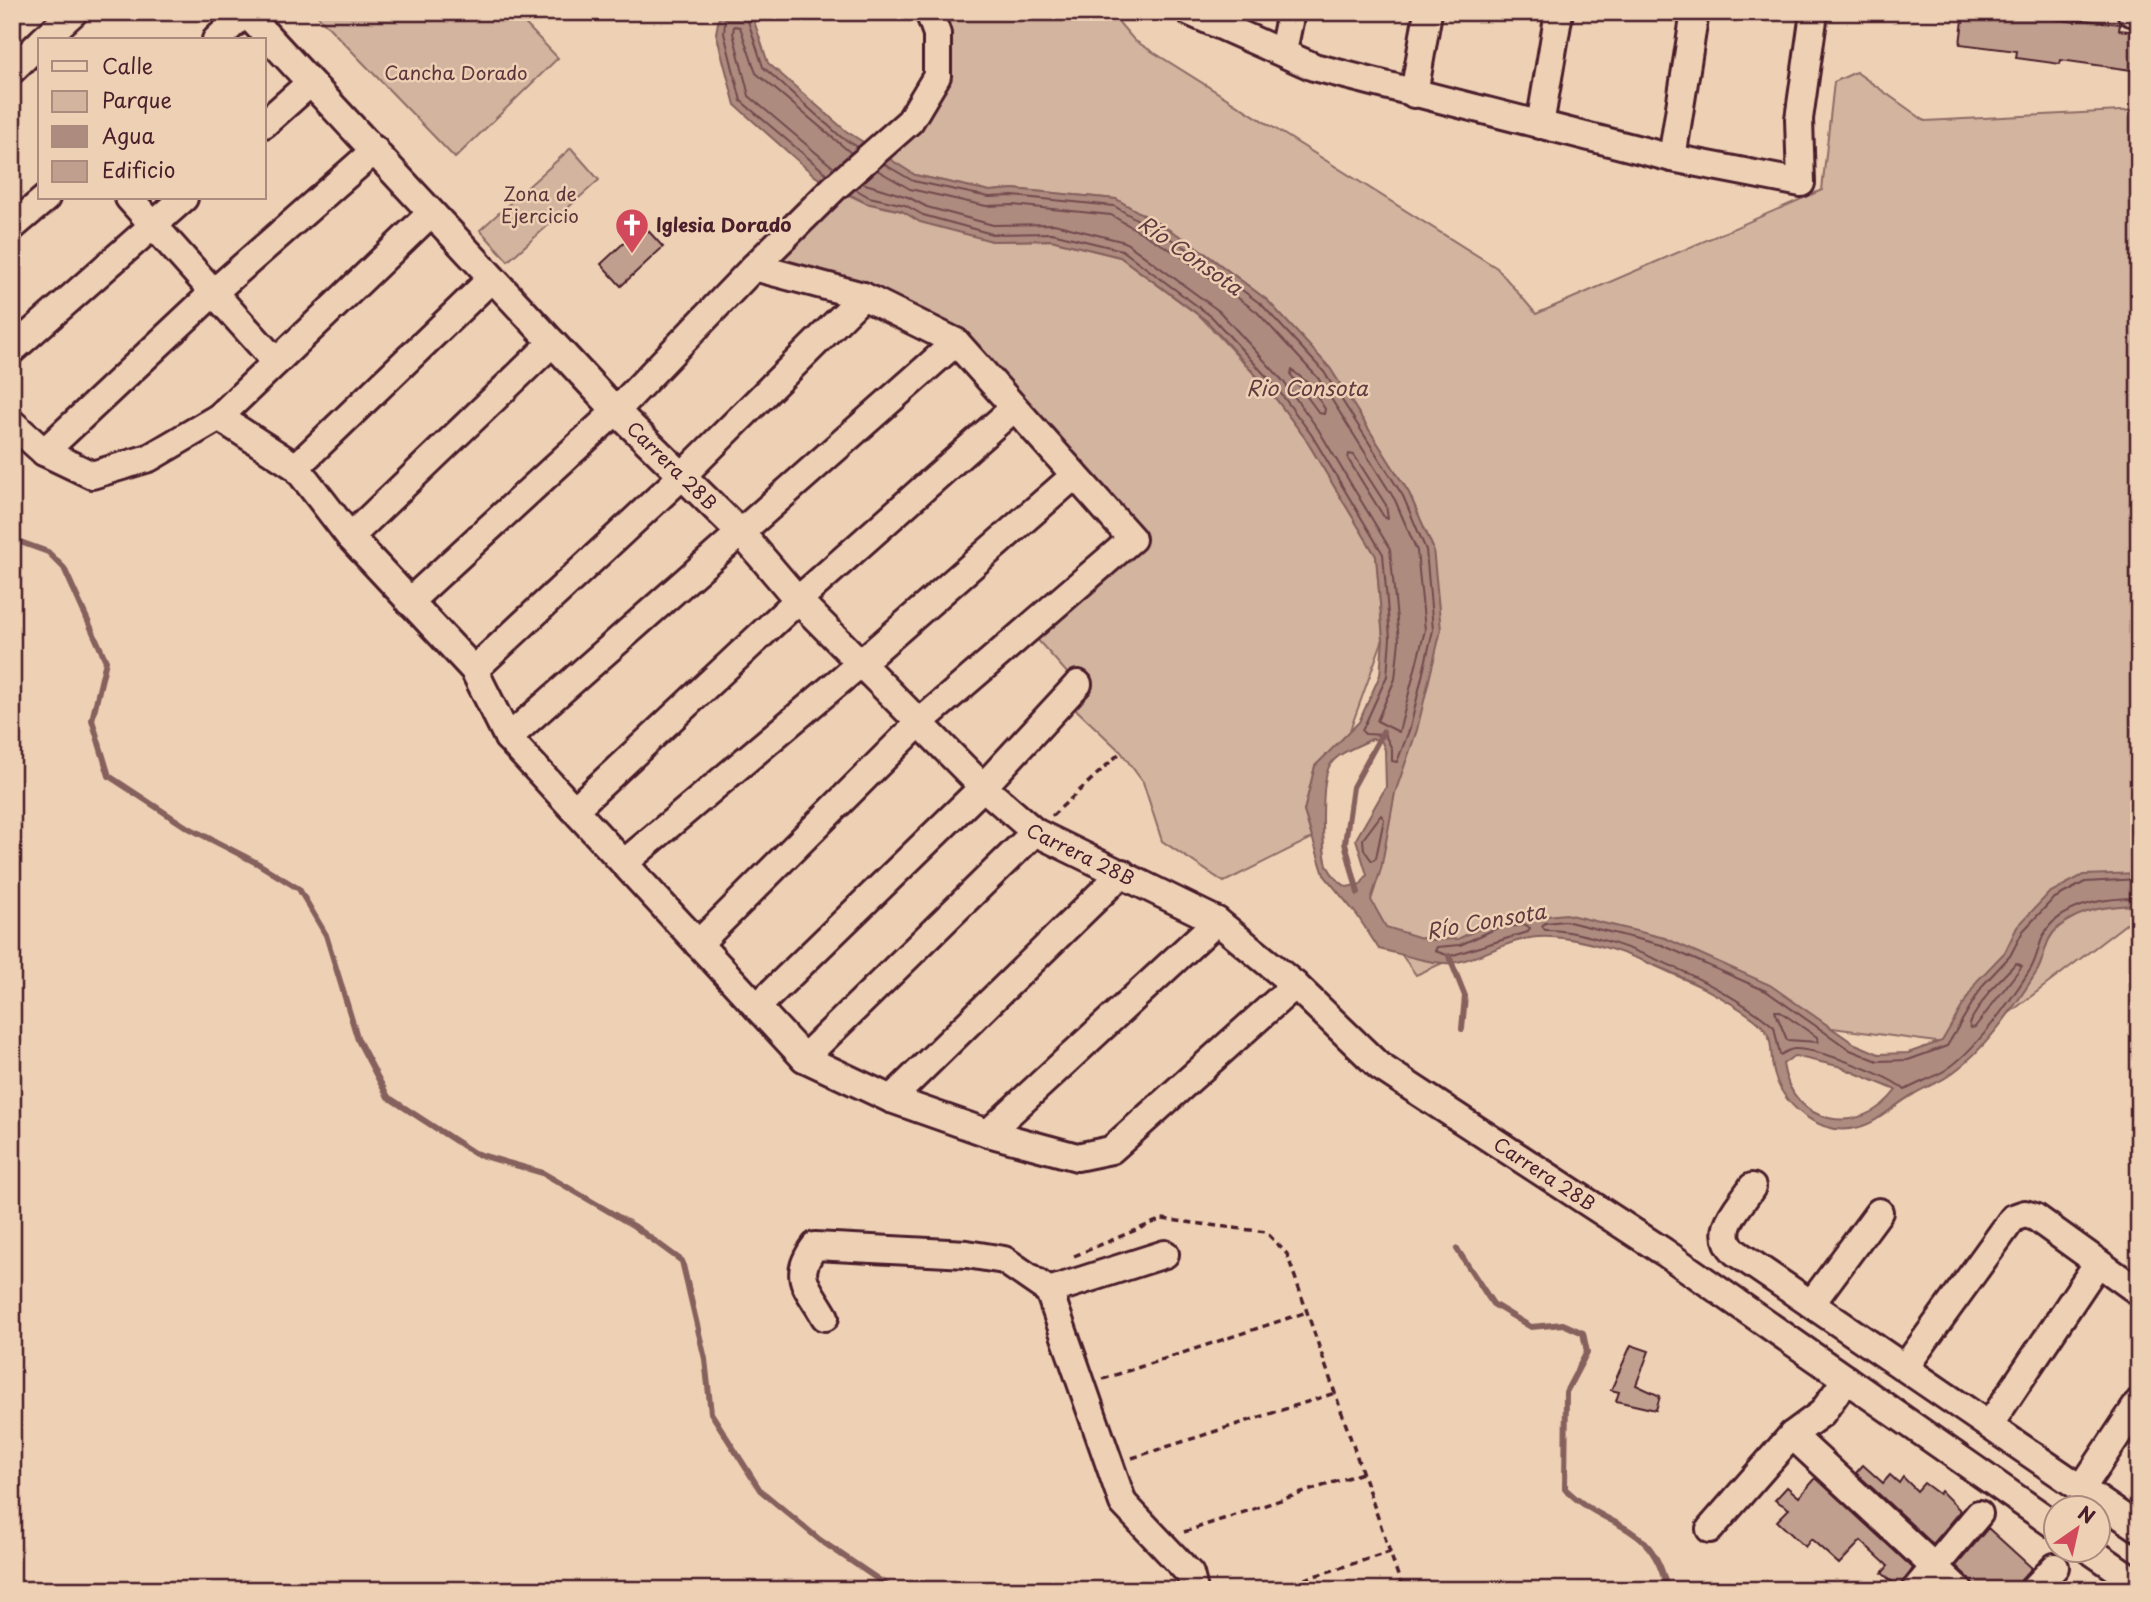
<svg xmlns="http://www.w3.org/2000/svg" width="2151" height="1602" font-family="'Playpen Sans',sans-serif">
	<rect width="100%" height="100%" fill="#eed1b5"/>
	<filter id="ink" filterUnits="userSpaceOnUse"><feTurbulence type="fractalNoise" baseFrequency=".0143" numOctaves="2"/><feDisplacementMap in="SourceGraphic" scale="14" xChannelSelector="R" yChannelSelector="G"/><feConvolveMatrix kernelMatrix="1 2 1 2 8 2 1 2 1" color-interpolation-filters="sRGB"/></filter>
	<g filter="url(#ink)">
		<path fill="#d3b49f" stroke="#8e6a65" stroke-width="2" d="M314,12H514L558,58L455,158Z
			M929,12H1110L1134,40L1497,268L1536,314L1822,190L1834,82L1856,72L1925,121L2139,110V914L1966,1046L1773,1020L1547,916L1416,975L1366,904L1433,548L1409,493L1330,368L1267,300L1190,242L1116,199L1013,189L990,191L915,175L876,152L937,76Z
			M571,148L599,180L508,261L480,230Z
			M834,188L866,203L902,211L992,241L1051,240L1120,257L1202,318L1270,391L1305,438L1376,556L1383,639L1349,733L1315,766L1304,811L1312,838L1224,882L1162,841L1143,782L1121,752L1066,700L1077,684L1028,629L1132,539L956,342L754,267Z"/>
		<path fill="#ad8b7f" stroke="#85605d" stroke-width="2" fill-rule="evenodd" d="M720,12H751L768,63L846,131L915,175L990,191L1013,189L1116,199L1190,242L1267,300L1330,368L1409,493L1433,548L1441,630L1417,730L1395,793L1381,869L1371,900L1386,927L1428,940L1458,939L1495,921L1566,914L1665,938L1770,985L1853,1043L1879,1054L1908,1053L1942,1041L1977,981L2005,952L2017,927L2049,893L2083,875L2139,873V905C2110,906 2082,908 2059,927C2043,940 2046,958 2036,973C2014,1008 1985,1050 1951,1074C1940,1083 1926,1086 1914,1094C1892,1106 1876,1126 1850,1129C1819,1133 1787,1108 1776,1079C1766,1053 1780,1038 1753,1018C1707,984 1595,933 1538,937C1508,939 1481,959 1452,963C1434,965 1397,953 1379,949L1357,915L1324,875L1304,811L1315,766L1359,722L1380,675L1383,639L1376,556L1305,438L1270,391L1207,321L1120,257L1051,240L992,241L920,222L902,211L866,203L816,177L735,105L716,33ZM1372,739L1381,740L1385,750L1386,787L1356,839L1367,875L1361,884L1347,887C1339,882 1332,875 1328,867C1321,853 1321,778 1330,765C1338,752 1359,746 1372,739ZM1794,1056L1838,1066L1896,1090C1861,1138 1792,1126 1783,1064Z"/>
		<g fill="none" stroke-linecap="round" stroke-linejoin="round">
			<path stroke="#724a4d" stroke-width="2" d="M726,12L724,33L741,101L827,174
				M745,12L763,67L841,137L858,147
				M834,168L749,96L733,33L734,26L740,27L756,73L851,153
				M862,183L908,197L927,207L993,225L1054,224L1125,242L1219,311L1283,381L1318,429L1390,549L1399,640L1395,679L1377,721L1399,732L1425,630L1417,551L1395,500L1318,378L1257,312L1181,256L1111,215L1013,205L986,206L910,189L877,170
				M855,189L869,197L905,205L923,215L992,234L1052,233L1122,250L1212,317L1276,387L1311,434L1383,554L1390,638L1387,676L1362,731L1365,734L1385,735L1392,749V761L1397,762L1410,728L1433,630L1426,550L1403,496L1324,372L1262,305L1186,248L1114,206L1013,196L989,197L913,181L884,164
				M1292,370L1309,384L1325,409L1324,414L1319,413L1291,375Z
				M1349,454L1354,455L1386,505L1388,519L1384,517L1348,459Z
				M1381,815L1384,819L1376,858L1372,861L1364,850L1363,839Z
				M2139,879L2085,882L2053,899L2023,931L2010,956L1983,985L1947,1046L1908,1060L1878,1061L1850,1050L1766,991L1662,945L1565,921L1545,923L1542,926L1545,930C1605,929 1729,987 1774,1027L1780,1055C1785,1053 1789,1049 1795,1049C1820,1049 1888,1075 1905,1090C1918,1083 1932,1078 1944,1071C1974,1053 2011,1000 2030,970C2040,954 2038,936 2053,922C2077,902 2108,898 2139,898
				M1526,925L1530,928L1528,932L1450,956L1435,951L1437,947L1460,945L1497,928Z
				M2016,963L2022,966L1975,1027L1971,1028L1969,1023L1990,990Z
				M1775,1011H1779L1817,1037L1818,1042L1787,1040Z"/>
			<path stroke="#85605d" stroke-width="6" d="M12,539L48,552L64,568L106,661L92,720L109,776L185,826L257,863L299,889L326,935L358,1040L388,1097L474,1153L543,1173L634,1226L682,1261L705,1359L711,1413L760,1490L820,1540L894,1590
				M1358,893L1345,843L1353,787L1383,732
				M1449,956L1465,996L1462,1029
				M1457,1249L1493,1304L1531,1327L1563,1324L1583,1333L1587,1352L1566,1392L1565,1489C1608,1531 1653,1520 1667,1590"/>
		</g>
		<path fill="#c09f8e" stroke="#4a1f2b" stroke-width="2" d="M1964,12H2009L2075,22L2076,19L2120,24L2119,30L2139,32V71L2061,60L2060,64L2016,58L2017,51L1960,44Z
			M643,225L663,247L621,286L601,264Z
			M1631,1345L1649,1351L1636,1385L1660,1396L1656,1410L1616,1401L1619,1392L1611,1390Z
			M1863,1465L1883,1483L1890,1475L1899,1483L1903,1477L1917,1491L1924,1483L1939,1494L1941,1491L1961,1511L1933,1544L1856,1473Z
			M1816,1478L1913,1568L1900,1589L1882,1573L1888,1566L1861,1541L1839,1564L1811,1539L1805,1547L1777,1521L1789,1509L1775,1500L1787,1487L1799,1497Z
			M1988,1528L2032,1568L2021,1580L2018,1590H1974L1970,1579L1956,1566Z"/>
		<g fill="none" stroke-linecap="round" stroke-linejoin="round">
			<g stroke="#4a1f2b" stroke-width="32">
				<g id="minor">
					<path id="s1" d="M245,12L616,411L742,534L798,600L983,787L1035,832L1217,921L1295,985L1379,1066L1664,1252L2056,1526"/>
					<path d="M1190,12L1314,67L1672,158L1801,183L1799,119L1813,20L1811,12"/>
					<path d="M2131,12L2139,13"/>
					<path d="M43,40L74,12"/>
					<path d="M216,40L246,12"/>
					<path d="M1283,51L1291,12"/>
					<path d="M12,70L40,43"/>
					<path d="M1414,94L1428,12"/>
					<path d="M264,124L310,83"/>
					<path d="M1540,125L1559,12"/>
					<path d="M1672,158L1695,12"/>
					<path d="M129,198L276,362"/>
					<path d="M12,227L46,198"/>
					<path d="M12,350L184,198"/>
					<path d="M219,417L296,467L350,537L474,670L508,738L804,1058L891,1099L988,1133L1077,1157L1111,1150L1295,985"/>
					<path d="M12,423L44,452L92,475L149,458L219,417L431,213"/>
					<path d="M44,452L214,292L375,150"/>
					<path d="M296,467L491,279"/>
					<path d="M350,537L552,343"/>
					<path d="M409,602L616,411L754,267L834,188L910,121L937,76V34L929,12"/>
					<path d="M474,670L683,475L863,296"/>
					<path d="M508,738L956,342"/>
					<path d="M575,809L798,600L1014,408"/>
					<path d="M624,863L862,662L1074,476"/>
					<path d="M698,944L920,722L1132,539L956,342L863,296L754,267"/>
					<path d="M757,1007L983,787L1078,684"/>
					<path d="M804,1058L1035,832"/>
					<path d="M891,1099L1122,873"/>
					<path d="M988,1133L1217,921"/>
					<path d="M1752,1187C1738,1209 1713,1230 1735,1252L2139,1528"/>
					<path d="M1049,1291L1165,1254"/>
					<path d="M1811,1304L1879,1212"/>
					<path d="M825,1317C808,1286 791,1278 815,1246L967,1254L1004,1260L1049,1291L1123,1503L1190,1574L1194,1590"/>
					<path d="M1906,1366L2013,1218L2025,1214L2035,1217L2139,1292"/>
					<path d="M1990,1424L2097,1264"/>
					<path d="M1792,1435L1959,1590"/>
					<path d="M2082,1488L2139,1402"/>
					<path d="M1710,1529L1792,1435L1822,1413L1846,1379"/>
					<path d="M2090,1550L2139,1584"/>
					<path d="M1915,1590L1979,1514"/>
					<path d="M2033,1590L2055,1567"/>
				</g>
			</g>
			<path stroke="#4a1f2b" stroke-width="3.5" stroke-dasharray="7 5" stroke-linecap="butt" d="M1052,816L1121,752
				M1074,1256L1162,1219L1266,1232L1287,1254L1403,1590
				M1103,1379L1307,1312
				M1132,1458L1335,1393
				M1184,1532L1362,1473
				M1270,1590L1390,1552"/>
			<use href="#minor" stroke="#eed1b5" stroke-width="26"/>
		</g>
	</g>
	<defs>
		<g id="church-pin" transform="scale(1.75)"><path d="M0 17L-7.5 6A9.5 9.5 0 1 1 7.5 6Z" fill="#d1495b" stroke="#eed1b5"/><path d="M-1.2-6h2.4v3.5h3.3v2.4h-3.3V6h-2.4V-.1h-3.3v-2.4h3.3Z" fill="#fff"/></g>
	</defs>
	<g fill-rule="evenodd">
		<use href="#church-pin" x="632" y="225"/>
	</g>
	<g text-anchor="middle" stroke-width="5" stroke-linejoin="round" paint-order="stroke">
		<g font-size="19" fill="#5f353c" stroke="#eed1b5">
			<text x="456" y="80">Cancha Dorado</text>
			<text x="540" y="201">Zona de<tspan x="540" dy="22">Ejercicio</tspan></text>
		</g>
		<g font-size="19" font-weight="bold" fill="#4a1f2b" stroke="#eed1b5" text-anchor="start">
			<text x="656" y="232">Iglesia Dorado</text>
		</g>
		<g font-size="19" fill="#4a1f2b" stroke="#eed1b5">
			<text dy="7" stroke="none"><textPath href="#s1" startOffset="623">Carrera 28B</textPath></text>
			<text dy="7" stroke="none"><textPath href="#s1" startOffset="1190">Carrera 28B</textPath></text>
			<text dy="7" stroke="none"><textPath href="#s1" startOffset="1757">Carrera 28B</textPath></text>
		</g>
		<g font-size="21" font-style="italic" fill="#633a40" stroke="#eed1b5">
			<text transform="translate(1190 256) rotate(35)" y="7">Río Consota</text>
			<text x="1307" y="396">Rio Consota</text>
			<text transform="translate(1486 922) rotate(-10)" y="7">Río Consota</text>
		</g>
	</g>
	<rect width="2151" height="1602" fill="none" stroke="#eed1b5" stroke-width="42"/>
	<rect x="21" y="21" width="2109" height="1560" fill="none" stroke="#4a1f2b" stroke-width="2.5" filter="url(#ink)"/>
	<rect x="38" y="38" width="228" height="161" fill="#eed1b5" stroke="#ac8a7e" stroke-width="2"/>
	<rect x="52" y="61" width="35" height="10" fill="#eed1b5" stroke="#ac8a7e" stroke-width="2"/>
	<text x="102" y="74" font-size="21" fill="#4a1f2b">Calle</text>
	<rect x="52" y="91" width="35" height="21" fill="#d3b49f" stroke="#ac8a7e" stroke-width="2"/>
	<text x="102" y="108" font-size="21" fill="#4a1f2b">Parque</text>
	<rect x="52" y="126" width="35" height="21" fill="#ad8b7f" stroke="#ac8a7e" stroke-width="2"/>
	<text x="102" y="144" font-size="21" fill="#4a1f2b">Agua</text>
	<rect x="52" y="161" width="35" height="21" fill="#c09f8e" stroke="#ac8a7e" stroke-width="2"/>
	<text x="102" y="178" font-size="21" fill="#4a1f2b">Edificio</text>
	<g transform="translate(2077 1529) rotate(34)"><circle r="33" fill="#eed1b5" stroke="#ac8a7e" stroke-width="2"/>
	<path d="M0-5L12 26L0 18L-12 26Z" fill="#d1495b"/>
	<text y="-10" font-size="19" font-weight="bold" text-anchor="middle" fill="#4a1f2b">N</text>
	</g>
</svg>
